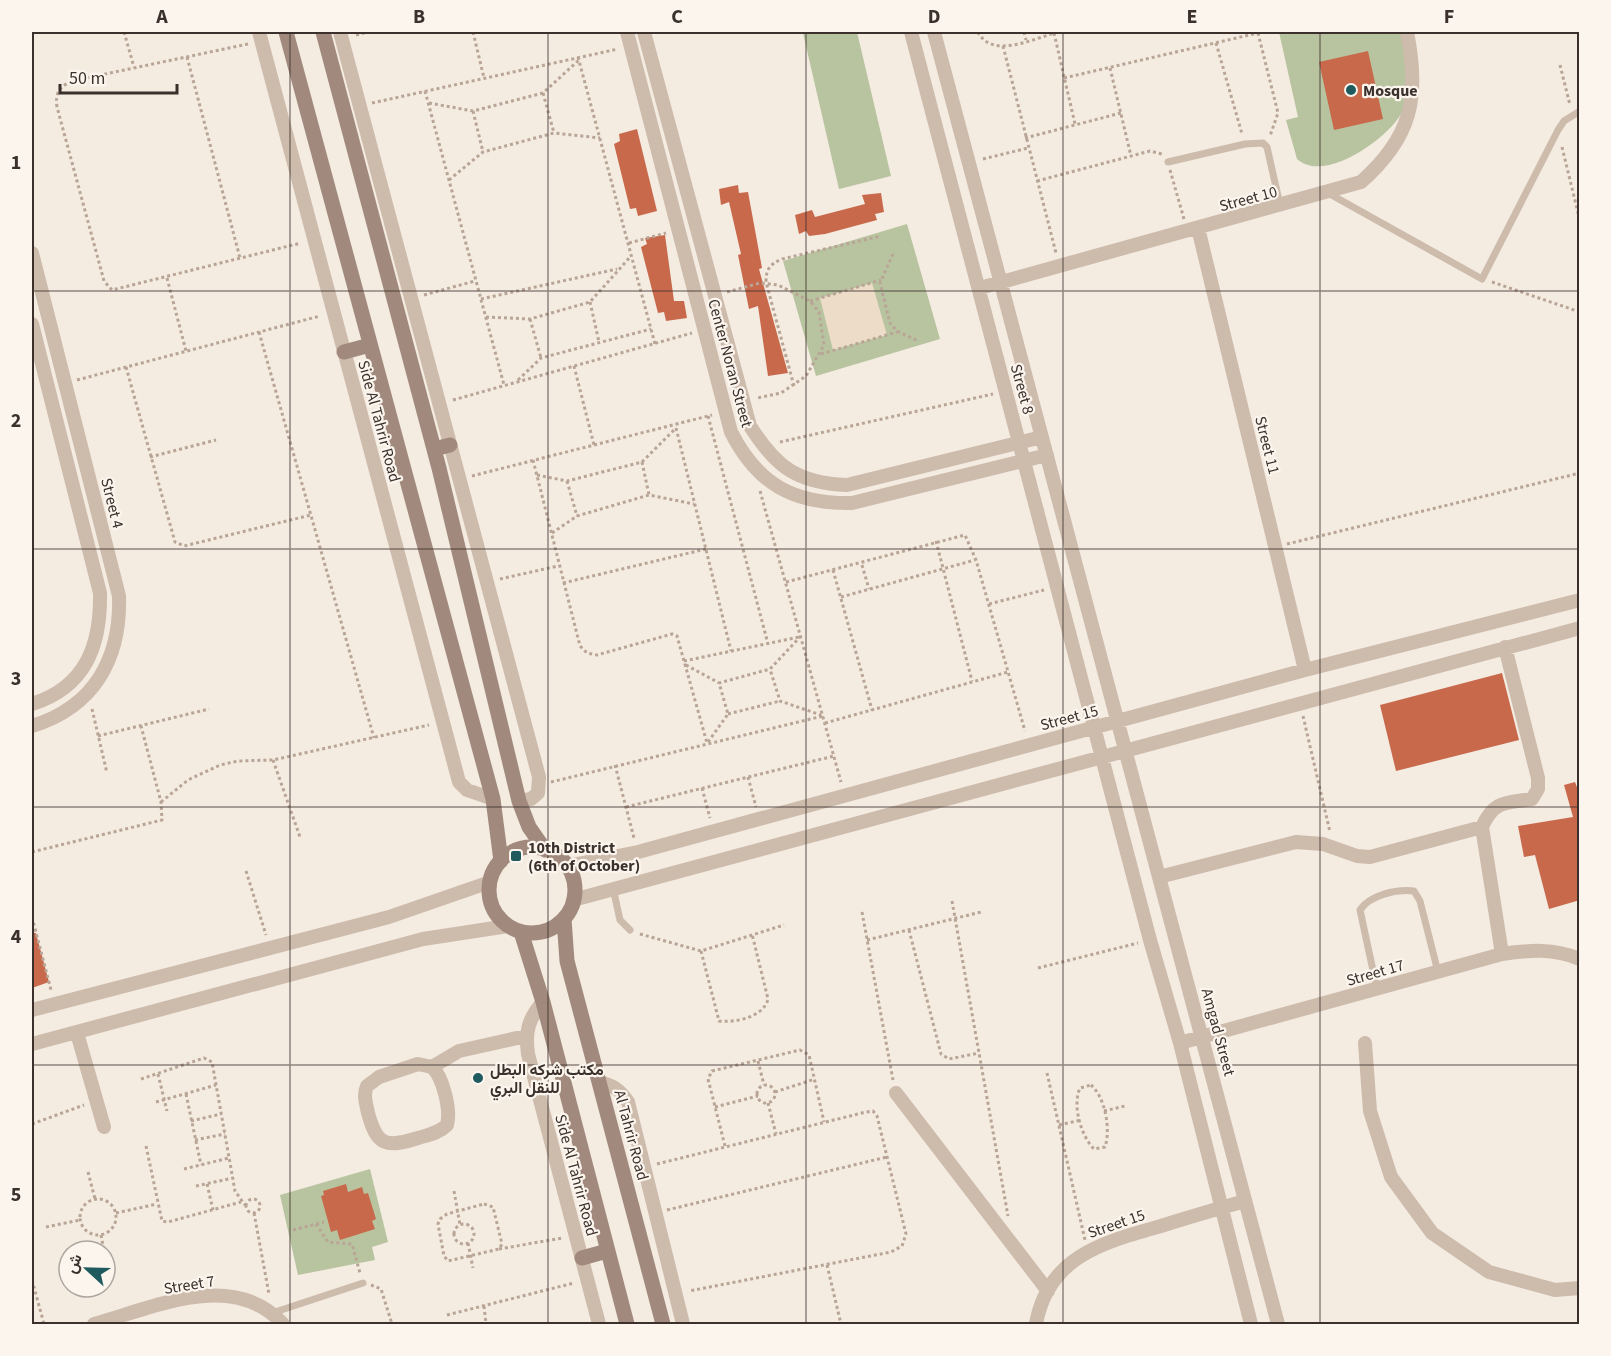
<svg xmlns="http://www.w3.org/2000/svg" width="1611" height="1356" font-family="'Source Sans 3',Vazirmatn,sans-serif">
	<rect width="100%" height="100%" fill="#f4ebe1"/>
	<path fill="#b8c4a0" d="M811,32H857L891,176L839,189L803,33Z
		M1279,32H1404C1408,58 1415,89 1401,114C1387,139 1324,184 1297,159L1286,120L1298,117Z
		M907,224L940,339L816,376L783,261Z
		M370,1169L388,1242L372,1247L375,1260L298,1275L280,1195Z"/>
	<path fill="#ecdcc8" d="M872,283L887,335L833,350L820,298Z"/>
	<path fill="#c8694b" d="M1368,51L1383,119L1334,130L1319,62Z
		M637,129L657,211L638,216L636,208L630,209L614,144L620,141L619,134Z
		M738,185L739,193L748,192L762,268L759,269L788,373L768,376L758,306L749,309L738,255L741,254L729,202L721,205L719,189Z
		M881,193L884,212L875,214L877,220L825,234L809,236L806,231L799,234L795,215L812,210L815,217L865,204L862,195Z
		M665,235L674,301H684L687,318L666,321L664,312L658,313L641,247L647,244L645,238Z
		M1502,673L1519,740L1396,771L1380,705Z
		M1575,782L1580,795V900L1549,909L1535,855L1524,857L1518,826L1573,817L1564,785Z
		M32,933H36L49,982L32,988Z
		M346,1184L348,1192L362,1187L364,1194L368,1193L376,1219L372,1221L375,1229L340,1240L337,1230L331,1232L321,1196L324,1195L323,1191Z"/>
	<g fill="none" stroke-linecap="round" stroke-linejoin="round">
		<path stroke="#b9a596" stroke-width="3" stroke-dasharray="3 3" stroke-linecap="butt" d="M124,32L134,67
			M473,32L484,78
			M978,32C992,60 1035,38 1058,32
			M1024,32L1026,40
			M1054,33L1075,124
			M1258,33L1278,113L1270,136
			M356,35L368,32
			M1216,43L1242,134
			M248,44L72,81C59,87 55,93 57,107L104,281L112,290L301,243
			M1003,46L1056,253
			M187,57L240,258
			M578,57L655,344
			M1560,65L1570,105
			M1110,68L1131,156
			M1064,78L1258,33
			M425,91L504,385
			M543,93L554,133
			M372,103L618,49
			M429,103L473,111L543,93L579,60
			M473,111L483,152
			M1025,138L1121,113
			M1562,147L1580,221
			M983,159L1028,148
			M1170,170L1184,219
			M449,180L483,152L554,133L600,138
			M1037,181L1150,151L1162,154
			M629,243L666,233
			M893,254L880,283L890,323L897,331L918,341
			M167,278L186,351
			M1492,282L1580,312
			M727,292L760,283L778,285L810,301L819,312L824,345L806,376L781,393L757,398
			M424,295L475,281
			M481,299L617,269
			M810,301L881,280
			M590,302L599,342
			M486,317L530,319L590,302L631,256
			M530,319L541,358
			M259,332L374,738
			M821,354L897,332
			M574,366L594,445
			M126,367L175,542L184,546L311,515
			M77,380L320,316
			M518,380L541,358L651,329
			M794,386L766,282C766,269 770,264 782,259L881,236
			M453,400L692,333
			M708,416L768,644
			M676,428L731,651
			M780,442L993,394
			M150,457L216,440
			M533,460L580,646L587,653L597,655L672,634L677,636L707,743
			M642,462L649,495
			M537,475L567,481L642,462L675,429
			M472,476L712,415
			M567,481L577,516
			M760,491L841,782
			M552,533L577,516L649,495L694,504
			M936,541L972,681
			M1287,544L1580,473
			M862,565L869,589
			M833,570L872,710
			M500,579L558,566
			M786,582L965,535L976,560L1025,731
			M563,583L706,549
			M841,597L975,560
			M989,604L1044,590
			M801,636L770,669L780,701L821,715
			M684,661L799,637
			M686,665L719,683
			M92,709L107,773
			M728,714L780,701
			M1303,716L1330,832
			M825,723L1008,672
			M98,736L209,709
			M708,742L728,714L719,683L770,669
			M273,760L300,837
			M615,765L634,838
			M748,777L756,807
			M551,782L823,716
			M702,788L710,818
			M161,802L188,780L220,765L238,761L273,760L429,725
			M626,807L834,756
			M32,852L162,820L161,802L141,726
			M246,871L266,935
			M952,901L1008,1216
			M862,912L893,1080
			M32,917L51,990
			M909,930L941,1054L949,1059L979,1053
			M640,934L701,951L784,925
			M867,940L981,912
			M701,951L719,1021C735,1023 764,1017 768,999L752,934
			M1038,968L1138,943
			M758,1061L764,1085
			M1047,1073L1085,1240
			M158,1074L167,1111
			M141,1079L204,1058L212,1062L235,1191L245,1205
			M1091,1085C1105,1097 1111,1129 1105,1147L1094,1149C1081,1136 1072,1105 1080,1088Z
			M757 1094a9 9 0 1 1 18 0a9 9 0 1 1-18 0Z
			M775,1092L815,1079
			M186,1094L201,1165
			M156,1102L216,1085
			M768,1103L776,1134
			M715,1107L758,1096
			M1104,1111L1125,1106
			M191,1121L221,1114
			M32,1124L84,1105
			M1059,1125L1081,1120
			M195,1140L225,1134
			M146,1146L162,1221L168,1222L241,1202
			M725,1146L708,1079L712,1071L800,1050L809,1055L824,1122
			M657,1164L866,1112L873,1111L877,1116L906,1234L902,1246L891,1252L689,1291
			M184,1169L229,1158
			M88,1172L95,1199
			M207,1184L213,1210
			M196,1186L233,1178
			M454,1191L460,1225
			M80 1217a18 18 0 1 1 36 0a18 18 0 1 1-36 0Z
			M246 1206a7 7 0 1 1 14 0a7 7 0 1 1-14 0Z
			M484,1204L493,1207L502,1244L499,1249L448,1261L444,1256L438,1224L440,1219L447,1214Z
			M667,1210L887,1157
			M116,1213L157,1204
			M254,1213L269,1294
			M316,1224L328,1242L352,1244L360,1273
			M454 1234a10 10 0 1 1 20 0a10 10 0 1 1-20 0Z
			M46,1227L80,1220
			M293,1230L324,1222
			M101,1235L104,1251
			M468,1243L473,1268
			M499,1249L562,1238
			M105,1254V1256
			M827,1265L841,1324
			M32,1280L44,1324
			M371,1285L381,1289L392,1324
			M484,1306L486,1324
			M447,1315L574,1283"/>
		<path stroke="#cdbbac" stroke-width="7" d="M1168,162L1245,144L1263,143L1267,147L1280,205
			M1328,193L1482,279L1558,130L1564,121L1580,111
			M613,888L620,920L630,930
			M1377,989L1360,910C1370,895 1396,889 1414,891L1420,901L1438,972
			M272,1313L363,1283"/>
		<path stroke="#cdbbac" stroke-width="14" d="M259,32L459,782L467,790L493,799
			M340,32L539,777L538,793L531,799L519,801
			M627,32L731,432C758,485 794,504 852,503L1047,455
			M644,32L750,426C776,467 797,483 847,485L1042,437
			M911,32L1150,940L1180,1043L1251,1324
			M934,32L1278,1324
			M1198,228L1305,670
			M32,253L119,596C121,659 94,707 32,726
			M980,288L1361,182C1412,137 1420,97 1407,32
			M32,324L100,593C101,645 86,687 32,704
			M567,866L638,852L1305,670L1580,600
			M1159,877L1296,842L1323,844L1357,856L1370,857L1482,827
			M573,900L1580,628
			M1502,954L1482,827C1494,800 1506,803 1532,799L1538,789V778L1505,647
			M543,1002C528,1019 525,1032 528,1054L599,1324
			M32,1010L389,917L490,882
			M77,1033L104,1127
			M1180,1043L1502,954C1530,950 1553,948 1580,959
			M1365,1043L1370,1111L1391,1177L1432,1233L1489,1272L1555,1290L1580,1288
			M32,1044L423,939L508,926
			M418,1064L432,1067C443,1077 451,1110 447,1125C439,1133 428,1135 418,1138C386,1148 377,1146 368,1113C366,1103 363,1095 367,1086L379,1077Z
			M432,1067L459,1051L526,1036
			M599,1082C613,1085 620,1090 628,1102L683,1324
			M896,1093L1048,1291
			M94,1324C153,1308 233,1269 283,1324
			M1036,1324C1048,1256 1104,1242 1161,1226C1189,1217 1217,1209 1245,1201"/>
		<path stroke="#a18a7d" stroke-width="15" d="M286,32L493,799L501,861
			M323,32L439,468L519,801L529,827L545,850
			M344,352L370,345
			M434,449L450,445
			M489 890a43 43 0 1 1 86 0a43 43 0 1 1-86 0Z
			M564,919L567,961L663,1324
			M521,932L543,1002L627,1324
			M582,1258L607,1251"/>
	</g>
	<path fill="none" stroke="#3b302b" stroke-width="1.5" stroke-opacity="0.55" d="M290,32V1324M548,32V1324M806,32V1324M1063,32V1324M1320,32V1324M32,291H1580M32,549H1580M32,807H1580M32,1065H1580"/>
	<g fill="#1f5a5e" stroke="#fbf5ee" stroke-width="2">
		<circle cx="1351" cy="90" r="6"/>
		<rect x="510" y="850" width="12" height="12" rx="3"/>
		<circle cx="478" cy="1078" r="6"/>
	</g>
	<g text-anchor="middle" stroke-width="4.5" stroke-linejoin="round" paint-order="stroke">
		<g font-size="16" font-weight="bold" fill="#3b302b" stroke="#fbf5ee" text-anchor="start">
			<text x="1363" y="96">Mosque</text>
			<text x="528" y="853">10th District<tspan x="528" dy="18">(6th of October)</tspan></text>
			<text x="490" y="1075">مكتب شركه البطل<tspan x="490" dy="18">للنقل البري</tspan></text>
		</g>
		<g font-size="16" fill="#3b302b" stroke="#fbf5ee">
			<text transform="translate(1248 198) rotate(-15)" y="6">Street 10</text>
			<text transform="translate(731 363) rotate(75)" y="6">Center Noran Street</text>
			<text transform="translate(1023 389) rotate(75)" y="6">Street 8</text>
			<text transform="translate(380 421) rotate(75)" y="6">Side Al Tahrir Road</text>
			<text transform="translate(1268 445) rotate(76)" y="6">Street 11</text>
			<text transform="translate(113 503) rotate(76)" y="6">Street 4</text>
			<text transform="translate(1069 717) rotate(-15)" y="6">Street 15</text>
			<text transform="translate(1375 972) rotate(-16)" y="6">Street 17</text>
			<text transform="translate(1219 1032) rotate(75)" y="6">Amgad Street</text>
			<text transform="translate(632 1135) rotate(75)" y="6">Al Tahrir Road</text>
			<text transform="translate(577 1175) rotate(75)" y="6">Side Al Tahrir Road</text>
			<text transform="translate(1116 1223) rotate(-19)" y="6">Street 15</text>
			<text transform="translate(189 1284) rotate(-9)" y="6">Street 7</text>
		</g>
	</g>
	<rect width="1611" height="1356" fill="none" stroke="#fbf5ee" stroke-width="66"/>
	<g transform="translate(87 1269) rotate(292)"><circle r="28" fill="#fbf5ee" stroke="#aea6a0" stroke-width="1.5"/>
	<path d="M0-4.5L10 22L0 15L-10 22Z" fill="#1f5a5e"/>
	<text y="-9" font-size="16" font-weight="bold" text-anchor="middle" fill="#3b302b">ش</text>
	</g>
	<path d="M60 84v9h117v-9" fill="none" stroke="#3b302b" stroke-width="3"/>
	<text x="69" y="84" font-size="18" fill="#3b302b" stroke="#fbf5ee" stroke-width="4.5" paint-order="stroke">50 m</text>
	<rect x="33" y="33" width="1545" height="1290" fill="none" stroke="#3b302b" stroke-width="2"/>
	<g font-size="20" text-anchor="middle" font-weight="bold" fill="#3b302b">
		<text x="162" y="23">A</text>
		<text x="419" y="23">B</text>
		<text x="677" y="23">C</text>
		<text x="934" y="23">D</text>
		<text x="1192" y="23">E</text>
		<text x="1449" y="23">F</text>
		<text x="16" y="169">1</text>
		<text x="16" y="427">2</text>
		<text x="16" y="685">3</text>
		<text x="16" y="943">4</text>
		<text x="16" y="1201">5</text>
	</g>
</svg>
